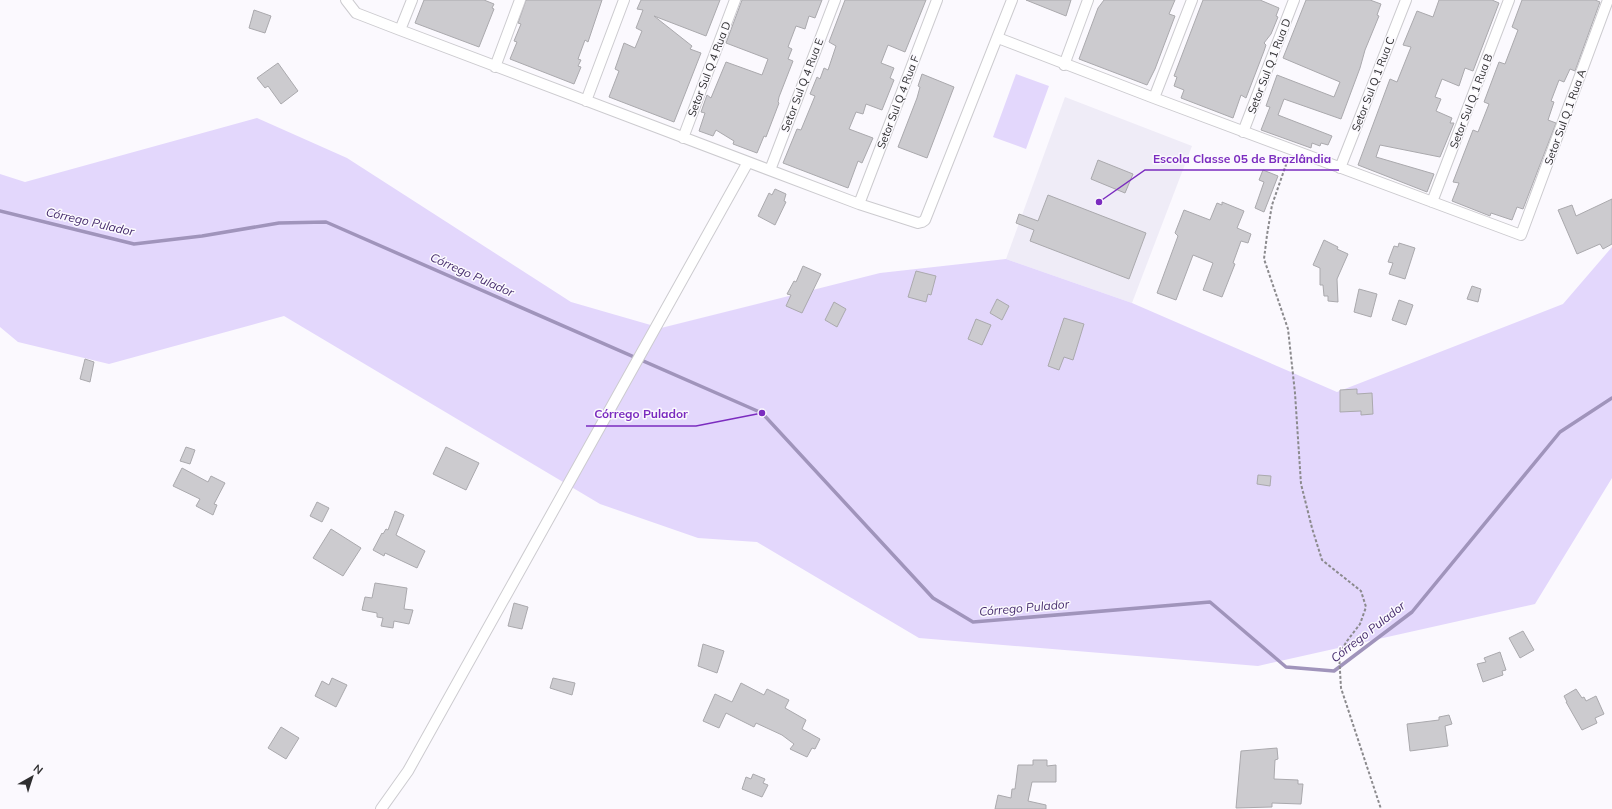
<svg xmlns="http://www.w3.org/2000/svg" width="1612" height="809" font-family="Mulish,sans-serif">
	<rect width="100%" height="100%" fill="#fbf9fe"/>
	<path fill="#efecf7" d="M1065,97L1192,146L1132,303L1006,259Z"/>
	<path fill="#e3d7fc" d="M1016,74L1049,86L1026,149L993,137Z
		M257,118L347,158L571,302L661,328L880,273L1006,259L1132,303L1337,392L1563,304L1612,247V478L1535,604L1258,666L919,638L757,542L698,538L600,504L284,316L109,364L18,342L0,327V174L25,182Z"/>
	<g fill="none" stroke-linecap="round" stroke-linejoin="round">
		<path stroke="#a094bb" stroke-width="3.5" d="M0,211L134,244L202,236L279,223L326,222L762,413L933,598L973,622L1210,602L1286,667L1334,671L1412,612L1560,432L1612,398"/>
	</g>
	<path fill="#cccbcf" stroke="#aaa9ad" d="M424,0H484L494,4L492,8L494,9L479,47L415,23Z
		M526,0H602L588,42L585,40L578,59L581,60L578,66L581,67L574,84L510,59L517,42L514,41L521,24L518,23Z
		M641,0H720L706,36L654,16L692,46L690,49L701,53L674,122L609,97L619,71L615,69L624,43L635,48L642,31L636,28L643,10L637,9Z
		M742,0H822L815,18L809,16L805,29L796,26L788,47L792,49L788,59L793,61L779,97L778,102L779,103L766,137L764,136L757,153L733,144L734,141L716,130L713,136L699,131L705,113L701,112L707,95L711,98L726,62L762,75L768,59L726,43Z
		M845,0H926L905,52L888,45L881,63L894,68L890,78L894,80L882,110L866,104L863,114L856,112L849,129L873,138L862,163L858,161L848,188L783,163L797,129L801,130L815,96L810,94L817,77L820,79L824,68L828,70L836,46L829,42Z
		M1026,0H1071L1066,16Z
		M1104,0H1175L1169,14L1175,16L1155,69L1147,85L1079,59L1098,8Z
		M1203,0H1260L1279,8L1276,16L1278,17L1271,34L1264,43L1266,45L1264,51L1246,98L1241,95L1233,118L1181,98L1184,90L1174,86L1177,77L1174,76Z
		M1306,0H1370L1381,4L1377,15L1379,16L1365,50L1360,68L1341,119L1284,99L1278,115L1332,136L1328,145L1321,143L1320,146L1312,143L1311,148L1261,130L1270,107L1266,106L1277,75L1334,97L1340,82L1283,58Z
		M1439,0H1492L1499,3L1473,71L1465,68L1459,86L1442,79L1435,97L1441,99L1436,111L1452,118L1450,123H1454L1440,157L1380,145L1376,157L1434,174L1427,192L1358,165L1390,79L1397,82L1411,47L1403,45L1417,11L1433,17Z
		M1522,0H1595L1600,2L1575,71L1570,69L1564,82L1559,80L1551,101L1554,102L1548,120L1556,123L1523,209L1517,207L1512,220L1491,213L1490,216L1452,201L1459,183L1453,182L1473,130L1478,132L1489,104L1484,102L1499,62L1505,64L1518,30L1512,27Z
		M254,10L271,16L265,33L249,28Z
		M278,63L298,91L281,104L268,86L265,88L257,78Z
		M922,74L954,87L927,158L898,147L917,98L920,87L918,86Z
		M1098,160L1133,174L1125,193L1091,179Z
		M1263,170L1278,176L1264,212L1255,208L1264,182L1259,180Z
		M775,189L786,194L784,201L786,202L775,225L758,216L769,193L772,195Z
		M1048,195L1146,233L1129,279L1030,241L1034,230L1016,223L1019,214L1038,221Z
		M1612,199V244L1603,249L1600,244L1577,254L1558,210L1572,205L1576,216Z
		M1222,202L1244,211L1237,228L1251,234L1248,243L1241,241L1233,263L1235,264L1222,297L1203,290L1213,263L1193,255L1176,300L1157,293L1178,236L1175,233L1184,210L1210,220L1217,203L1222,205Z
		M1324,240L1338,247L1337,249L1348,254L1337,279L1338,302L1328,301V296H1324L1323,285H1320V268L1313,265Z
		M1399,243L1415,248L1405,279L1389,274L1393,263L1388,262L1394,246L1398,247Z
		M803,266L821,274L802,313L786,306L791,295L787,294L794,281L796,282Z
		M916,271L936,276L931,295L928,294L926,302L908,297Z
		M1472,286L1481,289L1478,302L1467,299Z
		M1359,289L1377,294L1371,317L1354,312Z
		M997,299L1009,306L1002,320L990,313Z
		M1399,300L1413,305L1406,325L1392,320Z
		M834,302L846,309L837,327L825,320Z
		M1064,318L1084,324L1073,360L1064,357L1059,370L1048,366Z
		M976,319L991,325L982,345L968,339Z
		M85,359L94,362L90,382L80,379Z
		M1357,389V394L1372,393L1373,414L1361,415V411L1340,412V390Z
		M186,447L195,450L190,464L180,461Z
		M446,447L479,463L466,490L433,474Z
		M182,468L208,482L211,476L225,483L214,504L217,505L213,515L196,506L200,499L173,486Z
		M1258,475L1271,476L1270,486L1257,484Z
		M317,502L329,508L322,522L310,516Z
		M395,511L404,515L396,535L425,551L417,568L385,553L384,556L373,550L382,533L383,534L386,529L388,530Z
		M331,529L361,548L343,576L313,558Z
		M375,583L407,588L404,609L413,610L409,624L394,621L393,628L381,626L383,618L377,617V613L362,610L365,597L372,598Z
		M514,603L528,607L522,629L508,626Z
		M1523,631L1534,650L1520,658L1509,638Z
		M703,644L724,651L717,673L698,666Z
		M1500,652L1506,670L1502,671L1503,675L1483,682L1477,664L1486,662L1484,658Z
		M332,678L347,685L336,707L315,696L322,681L329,685Z
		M553,678L575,683L572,695L550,688Z
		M741,683L764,695L767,689L789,700L785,708L806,720L802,729L820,739L815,749L812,748L807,757L790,749L794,744L782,735L756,723L754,727L726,713L719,728L703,721L715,694L732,702Z
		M1576,689L1582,698L1584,697L1586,701L1596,696L1604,714L1595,718L1597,723L1582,730L1566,702H1567L1564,696Z
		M1449,715L1452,724L1445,726L1448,746L1410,751L1407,724L1439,720V717Z
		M281,727L299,738L286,759L268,748Z
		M1277,748L1278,759L1275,760L1274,779L1298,780V784H1303L1301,804L1272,803V807L1236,808L1241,751Z
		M1033,760H1047V766L1056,765V782H1032L1028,801L1046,805V809H995L998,795L1011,798L1012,789H1015L1018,765H1033Z
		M753,774L765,779L763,783L768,785L762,797L742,789L746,777L751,779Z"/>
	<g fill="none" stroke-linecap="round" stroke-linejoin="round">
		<g stroke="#cccbcf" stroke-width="12">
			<path id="minor" d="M346,0L356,13L400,30L859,204L918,223L922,222L925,220L1012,0
				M400,30L412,0
				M998,38L1154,98L1521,235L1608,0
				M1064,65L1088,0
				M495,67L520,0
				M1154,98L1192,0
				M586,101L624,0
				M1243,132L1294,0
				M683,138L735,0
				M1340,168L1406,0
				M770,170L835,0
				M1432,202L1509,0
				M859,204L937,0
				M381,809L408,771L748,162"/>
		</g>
		<path stroke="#8b8a8d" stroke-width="2" stroke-dasharray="3 2" stroke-linecap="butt" d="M1288,159L1272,205L1267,235L1264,259L1288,329L1295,393L1301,484L1312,528L1322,560L1361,591L1366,607L1360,624L1347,641L1339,654L1341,688L1381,809"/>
		<use href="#minor" stroke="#fff" stroke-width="10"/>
	</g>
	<g text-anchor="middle" stroke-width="3" stroke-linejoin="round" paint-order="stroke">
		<g font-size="11" fill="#2e2e2f" stroke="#fbf9fe">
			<text transform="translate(1269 66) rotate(-69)" y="4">Setor Sul Q 1 Rua D</text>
			<text transform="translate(709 69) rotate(-69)" y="4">Setor Sul Q 4 Rua D</text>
			<text transform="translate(1373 84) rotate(-69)" y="4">Setor Sul Q 1 Rua C</text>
			<text transform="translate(802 85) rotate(-69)" y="4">Setor Sul Q 4 Rua E</text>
			<text transform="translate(1471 101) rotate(-69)" y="4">Setor Sul Q 1 Rua B</text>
			<text transform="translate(898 102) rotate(-69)" y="4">Setor Sul Q 4 Rua F</text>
			<text transform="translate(1565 117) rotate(-70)" y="4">Setor Sul Q 1 Rua A</text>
		</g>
		<g font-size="12" font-style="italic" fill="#472d6e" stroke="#fbf9fe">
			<text transform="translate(90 222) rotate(13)" y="4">Córrego Pulador</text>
			<text transform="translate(472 275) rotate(24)" y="4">Córrego Pulador</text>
			<text transform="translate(1024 608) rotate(-5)" y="4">Córrego Pulador</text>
			<text transform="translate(1368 632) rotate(-38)" y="4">Córrego Pulador</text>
		</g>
	</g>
	<path fill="none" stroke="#7b2cbf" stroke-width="1.5" d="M1099 202L1145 170H1339M762 413L696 426H586"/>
	<g fill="#7b2cbf" stroke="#fbf9fe" stroke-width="1.5">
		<circle cx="1099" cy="202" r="4"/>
		<circle cx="762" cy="413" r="4"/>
	</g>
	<g font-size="12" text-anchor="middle" font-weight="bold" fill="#7b2cbf" stroke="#fbf9fe" stroke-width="3" stroke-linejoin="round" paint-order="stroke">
		<text x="1242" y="163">Escola Classe 05 de Brazlândia</text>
		<text x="641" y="418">Córrego Pulador</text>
	</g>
	<g transform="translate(32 777) rotate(39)" stroke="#fbf9fe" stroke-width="3" paint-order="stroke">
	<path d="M0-3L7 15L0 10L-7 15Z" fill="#2e2e2f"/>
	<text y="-6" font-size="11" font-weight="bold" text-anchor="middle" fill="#2e2e2f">N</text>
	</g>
</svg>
